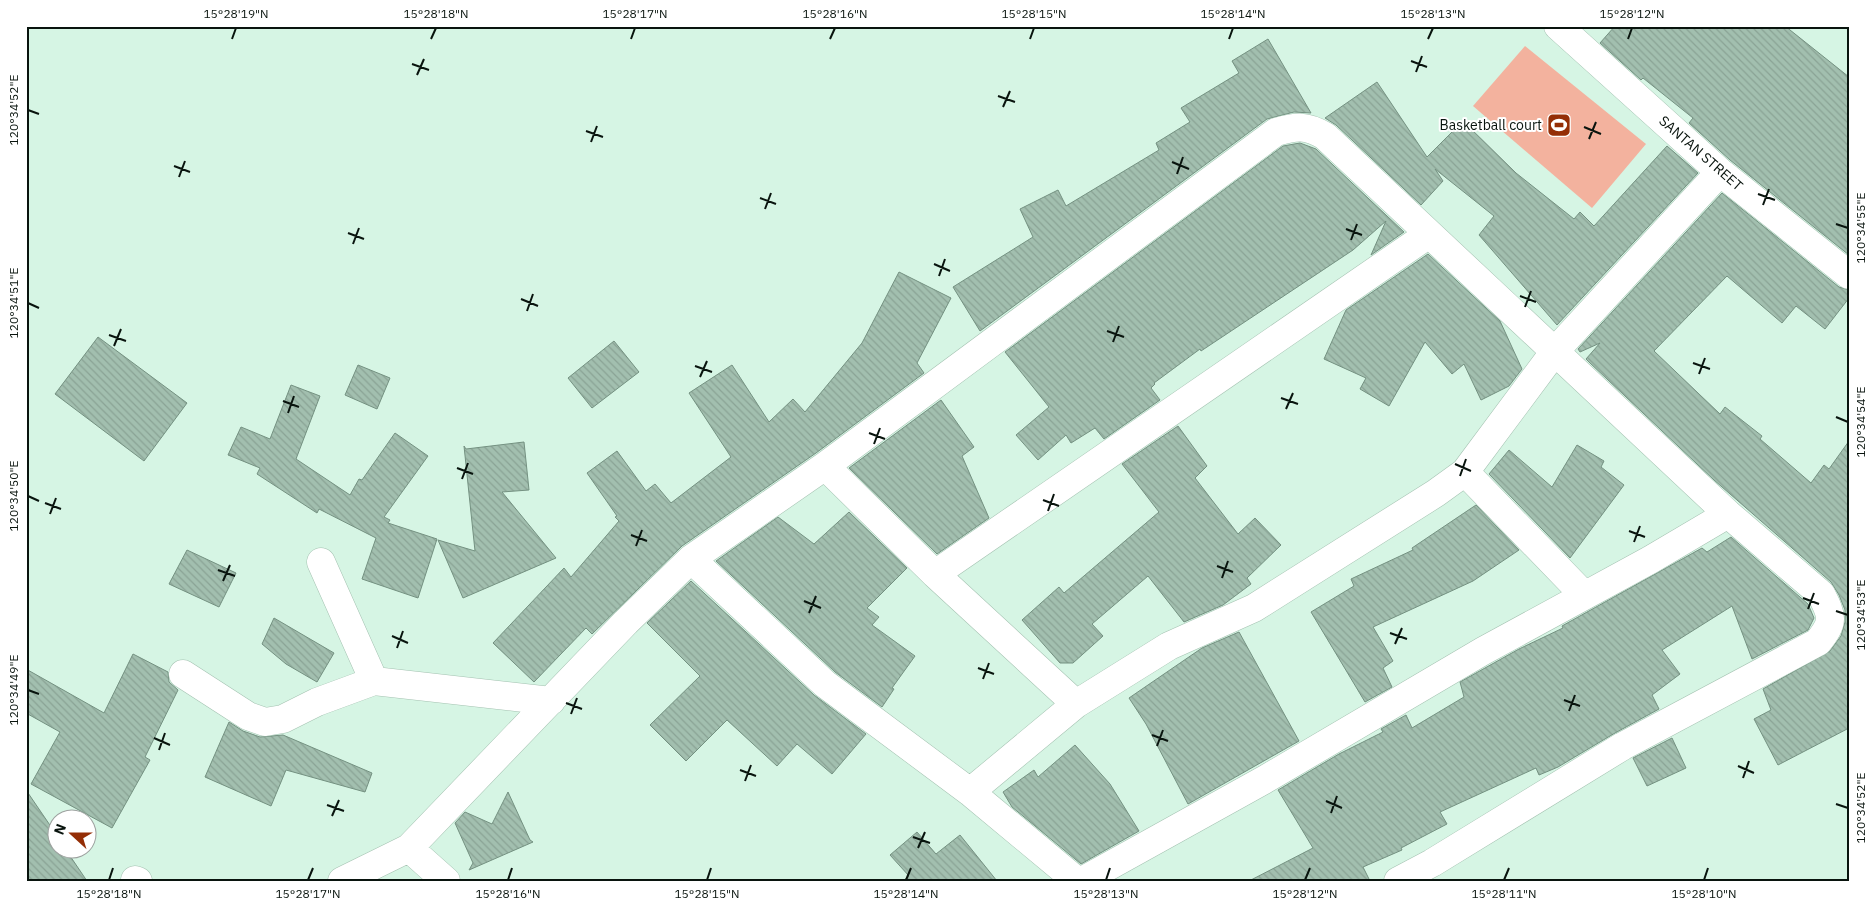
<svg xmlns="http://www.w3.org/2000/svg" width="1875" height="907" font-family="'IBM Plex Sans',sans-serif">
	<defs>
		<pattern id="building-back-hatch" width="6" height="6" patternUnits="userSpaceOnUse" patternTransform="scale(1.25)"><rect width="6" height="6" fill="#a2bfaf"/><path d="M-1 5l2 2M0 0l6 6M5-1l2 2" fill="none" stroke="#8aa395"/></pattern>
	</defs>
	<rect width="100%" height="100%" fill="#d6f5e4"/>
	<path fill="#f3b29e" d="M1525,46L1646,144L1592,208L1473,106Z"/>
	<path fill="url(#building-back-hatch)" stroke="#749181" d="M1615,26H1785L1849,77V255L1730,160L1689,123L1693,118L1643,78L1641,80L1600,43Z
		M1268,39L1311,113L1294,112L1267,119L980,331L953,287L1033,237L1020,209L1058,190L1066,206L1159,150L1156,143L1190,122L1181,108L1239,73L1232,61Z
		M1377,82L1427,157L1463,121L1516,173L1574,219L1580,212L1594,226L1667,146L1698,173L1557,325L1479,235L1494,216L1435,169L1443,181L1421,205L1336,125L1325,118Z
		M1300,143L1316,149L1404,232L1371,255L1386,221L1353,250L1201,351L1200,349L1154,383L1155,384L1151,388L1160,400L1104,439L1095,428L1071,443L1066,435L1038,460L1016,435L1049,407L1005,352L1283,146Z
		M1722,193L1839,287L1849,290V298L1825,329L1796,306L1782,323L1727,276L1654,351L1720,414L1725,407L1762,436L1760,439L1811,483L1824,465L1829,469L1849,441V728L1778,765L1754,719L1771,710L1763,689L1830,651L1841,636L1845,622V610L1839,595L1831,582L1714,480L1590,363L1586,359L1600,343L1580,352L1578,349Z
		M1428,254L1500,321L1522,369L1509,386L1481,400L1464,364L1452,374L1425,342L1389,406L1360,389L1366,378L1324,359L1346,310Z
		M899,272L951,298L917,363L924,373L816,453L682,546L592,634L586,628L534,682L493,643L564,568L571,577L619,521L615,517L617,516L587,473L617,451L646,491L655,484L671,503L731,457L689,393L732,365L769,422L793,399L805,412L862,343Z
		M98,337L187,403L144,461L55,394Z
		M614,341L639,372L592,408L568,378Z
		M358,365L390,378L377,409L345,395Z
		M291,385L320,396L296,459L350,495L359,479L362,480L395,433L428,456L384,517L390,520L388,523L437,539L418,598L362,579L376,538L319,509L317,513L257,474L260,468L228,455L241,427L270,439Z
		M941,400L974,447L962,456L989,518L937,554L849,468Z
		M1178,426L1207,466L1195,478L1238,534L1255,518L1281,545L1247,578L1251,584L1223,605L1184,622L1148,576L1092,624L1103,636L1073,663H1060L1022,620L1059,587L1064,593L1159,512L1122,464Z
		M524,442L529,490L502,492L556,558L463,598L438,540L475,551L464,446L466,449Z
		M1577,445L1604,461L1601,467L1624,485L1570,558L1489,474L1509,450L1552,487Z
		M1476,505L1519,550L1473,581L1373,627L1393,661L1383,668L1392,687L1365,702L1311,612L1354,586L1351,579L1413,550L1412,548Z
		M849,512L907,568L867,608L879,617L872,625L915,656L892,688L894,689L882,707L835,672L716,561L778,517L814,544Z
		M1731,537L1808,604L1814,618L1808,630L1752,659L1732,606L1662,650L1680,674L1652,695L1659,709L1615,733L1558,767L1539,775L1536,768L1440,812L1447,824L1401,848L1402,850L1363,867L1370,881H1249L1313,848L1278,790L1339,754L1383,732L1381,729L1406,715L1412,728L1464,697L1460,682L1519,649L1563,628L1562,626L1702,548L1707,552Z
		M187,550L236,573L219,607L169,584Z
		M691,581L814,695L866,734L832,774L797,744L777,766L727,720L686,761L650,725L700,676L647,623Z
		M274,618L334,653L317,682L286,664L262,644Z
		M1239,632L1299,741L1188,804L1146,724L1129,698L1202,648Z
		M133,654L168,672L169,682L178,690L145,757L150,760L112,828L31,784L60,732L26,713V669L104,713Z
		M229,722L243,731L260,737L283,735L372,773L365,792L286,770L271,806L205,777Z
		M1672,738L1686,768L1647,786L1633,758Z
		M1075,745L1110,784L1139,831L1081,864L1012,807L1003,792L1034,770L1038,777Z
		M26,790L58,837V850H66L87,881H26Z
		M508,792L530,840L533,842L469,870L473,863L455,823L465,812L492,824Z
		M917,832L936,854L960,835L997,881H903L909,876L890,855Z"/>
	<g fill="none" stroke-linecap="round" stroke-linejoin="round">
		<g stroke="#a4c2b1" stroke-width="29">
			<path id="minor" d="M1558,26L1720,172L1849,275
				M825,466L935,574L1076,704
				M1465,472L1584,595
				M691,559L825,684L970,792L1077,881
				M321,562L374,681
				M935,574L1429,234
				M183,674L248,716L265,722L283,719L317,702L374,681L551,701
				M970,792L1076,704L1169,646L1254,608L1436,493L1465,472L1555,351L1720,172
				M409,848L446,881
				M135,880L138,881
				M342,881L409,848L626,622L691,559L825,466L1276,132C1297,126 1306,125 1325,136L1728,514L1821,594C1833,617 1834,622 1818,642L1623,746L1432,863L1398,881
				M1082,881L1264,780L1483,651L1650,560L1728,514"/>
		</g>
		<use href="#minor" stroke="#fff" stroke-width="28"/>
	</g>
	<path fill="none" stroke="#09140e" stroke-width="2" d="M232,39L236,28M431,39L436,28M631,39L635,28M830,39L835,28M1030,39L1034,28M1229,39L1233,28M1428,39L1433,28M1628,39L1632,28M1411,61L1427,67M412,64L429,70M1416,72L1422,56M417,75L424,59M998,96L1015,102M1003,107L1010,91M28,110L39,114M1584,127L1601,134M586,131L603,137M1589,139L1596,122M591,142L597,126M1172,162L1189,169M174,166L190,172M1177,174L1183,157M179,177L185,161M1758,194L1775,200M760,198L776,204M1763,205L1769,189M765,209L771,193M1836,224L1848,228M1346,229L1362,235M348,233L364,239M1351,240L1357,224M353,244L359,228M934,264L950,271M939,276L945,259M1520,296L1536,302M521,299L538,306M28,303L39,308M1525,307L1531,291M527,311L533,294M1107,331L1124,337M109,335L126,341M1113,342L1119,326M114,346L121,329M1693,363L1710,369M695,366L712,372M1699,374L1705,358M700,377L707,361M1281,398L1298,404M283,401L299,407M1286,409L1293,393M288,413L294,396M1836,417L1848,422M869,433L885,439M874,444L880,428M1455,464L1471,471M457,468L473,474M1460,476L1466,459M462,479L468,463M28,496L39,501M1043,500L1059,506M45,503L61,509M1048,511L1054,494M50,514L56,498M1629,531L1645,537M631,535L647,541M1634,542L1640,526M636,546L642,530M1217,566L1233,572M218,570L235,576M1222,578L1228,561M223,581L230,565M1803,598L1819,604M804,601L821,608M1808,609L1814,593M1836,611L1848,615M809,613L816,596M1390,633L1407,639M392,636L408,643M1395,644L1402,628M397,648L403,631M978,668L994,674M983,679L989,663M28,690L39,694M1564,700L1580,706M566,703L582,709M1569,711L1575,695M571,714L577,698M1152,735L1168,741M154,738L170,745M1157,746L1163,730M159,750L165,733M1738,766L1754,773M740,770L756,776M1743,778L1749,761M745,781L751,765M1326,801L1342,808M1836,804L1848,808M327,805L344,811M1331,813L1337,796M332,816L339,800M913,837L930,843M918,848L925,832M109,880L113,868M308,880L313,868M508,880L512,868M707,880L711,868M906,880L911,868M1106,880L1110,868M1305,880L1310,868M1504,880L1509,868M1704,880L1708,868"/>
	<defs>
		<g id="stadium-square" transform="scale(1.25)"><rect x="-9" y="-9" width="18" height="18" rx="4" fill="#942e06" stroke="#fff"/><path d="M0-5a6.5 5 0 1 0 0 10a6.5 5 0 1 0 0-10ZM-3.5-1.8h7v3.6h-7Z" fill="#fff"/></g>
	</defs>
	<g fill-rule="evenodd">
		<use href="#stadium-square" x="1559" y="125"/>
	</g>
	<g text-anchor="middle" stroke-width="4" stroke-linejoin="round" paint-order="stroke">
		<g font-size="14" fill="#09140e" stroke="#fff" text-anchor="end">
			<text x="1542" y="130">Basketball court</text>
		</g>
		<g font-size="14" fill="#09140e" stroke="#fff">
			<text transform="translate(1701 153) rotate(41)" y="5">SANTAN STREET</text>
		</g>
	</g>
	<rect width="1875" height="907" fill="none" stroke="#ffffff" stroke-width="55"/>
	<g transform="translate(72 834) rotate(291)"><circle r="24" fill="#ffffff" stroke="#9da19f"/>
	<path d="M0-4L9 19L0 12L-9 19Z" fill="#942e06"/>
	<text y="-8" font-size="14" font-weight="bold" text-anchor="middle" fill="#09140e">N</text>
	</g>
	<rect x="28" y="28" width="1820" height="852" fill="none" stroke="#09140e" stroke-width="2"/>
	<g font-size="12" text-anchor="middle" fill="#09140e">
		<text x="236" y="18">15°28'19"N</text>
		<text x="436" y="18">15°28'18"N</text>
		<text x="635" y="18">15°28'17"N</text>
		<text x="835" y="18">15°28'16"N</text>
		<text x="1034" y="18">15°28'15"N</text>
		<text x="1233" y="18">15°28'14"N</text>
		<text x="1433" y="18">15°28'13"N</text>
		<text x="1632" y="18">15°28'12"N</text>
		<text transform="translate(14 110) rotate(-90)" y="4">120°34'52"E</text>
		<text transform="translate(1861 228) rotate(-90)" y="4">120°34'55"E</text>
		<text transform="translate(14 303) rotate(-90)" y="4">120°34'51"E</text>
		<text transform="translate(1861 422) rotate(-90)" y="4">120°34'54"E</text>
		<text transform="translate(14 496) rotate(-90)" y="4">120°34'50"E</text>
		<text transform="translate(1861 615) rotate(-90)" y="4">120°34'53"E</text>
		<text transform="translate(14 690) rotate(-90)" y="4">120°34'49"E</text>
		<text transform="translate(1861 808) rotate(-90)" y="4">120°34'52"E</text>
		<text x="109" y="898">15°28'18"N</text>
		<text x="308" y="898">15°28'17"N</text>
		<text x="508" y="898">15°28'16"N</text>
		<text x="707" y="898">15°28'15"N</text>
		<text x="906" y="898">15°28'14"N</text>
		<text x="1106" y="898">15°28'13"N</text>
		<text x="1305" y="898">15°28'12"N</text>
		<text x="1504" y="898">15°28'11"N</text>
		<text x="1704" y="898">15°28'10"N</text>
	</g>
</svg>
